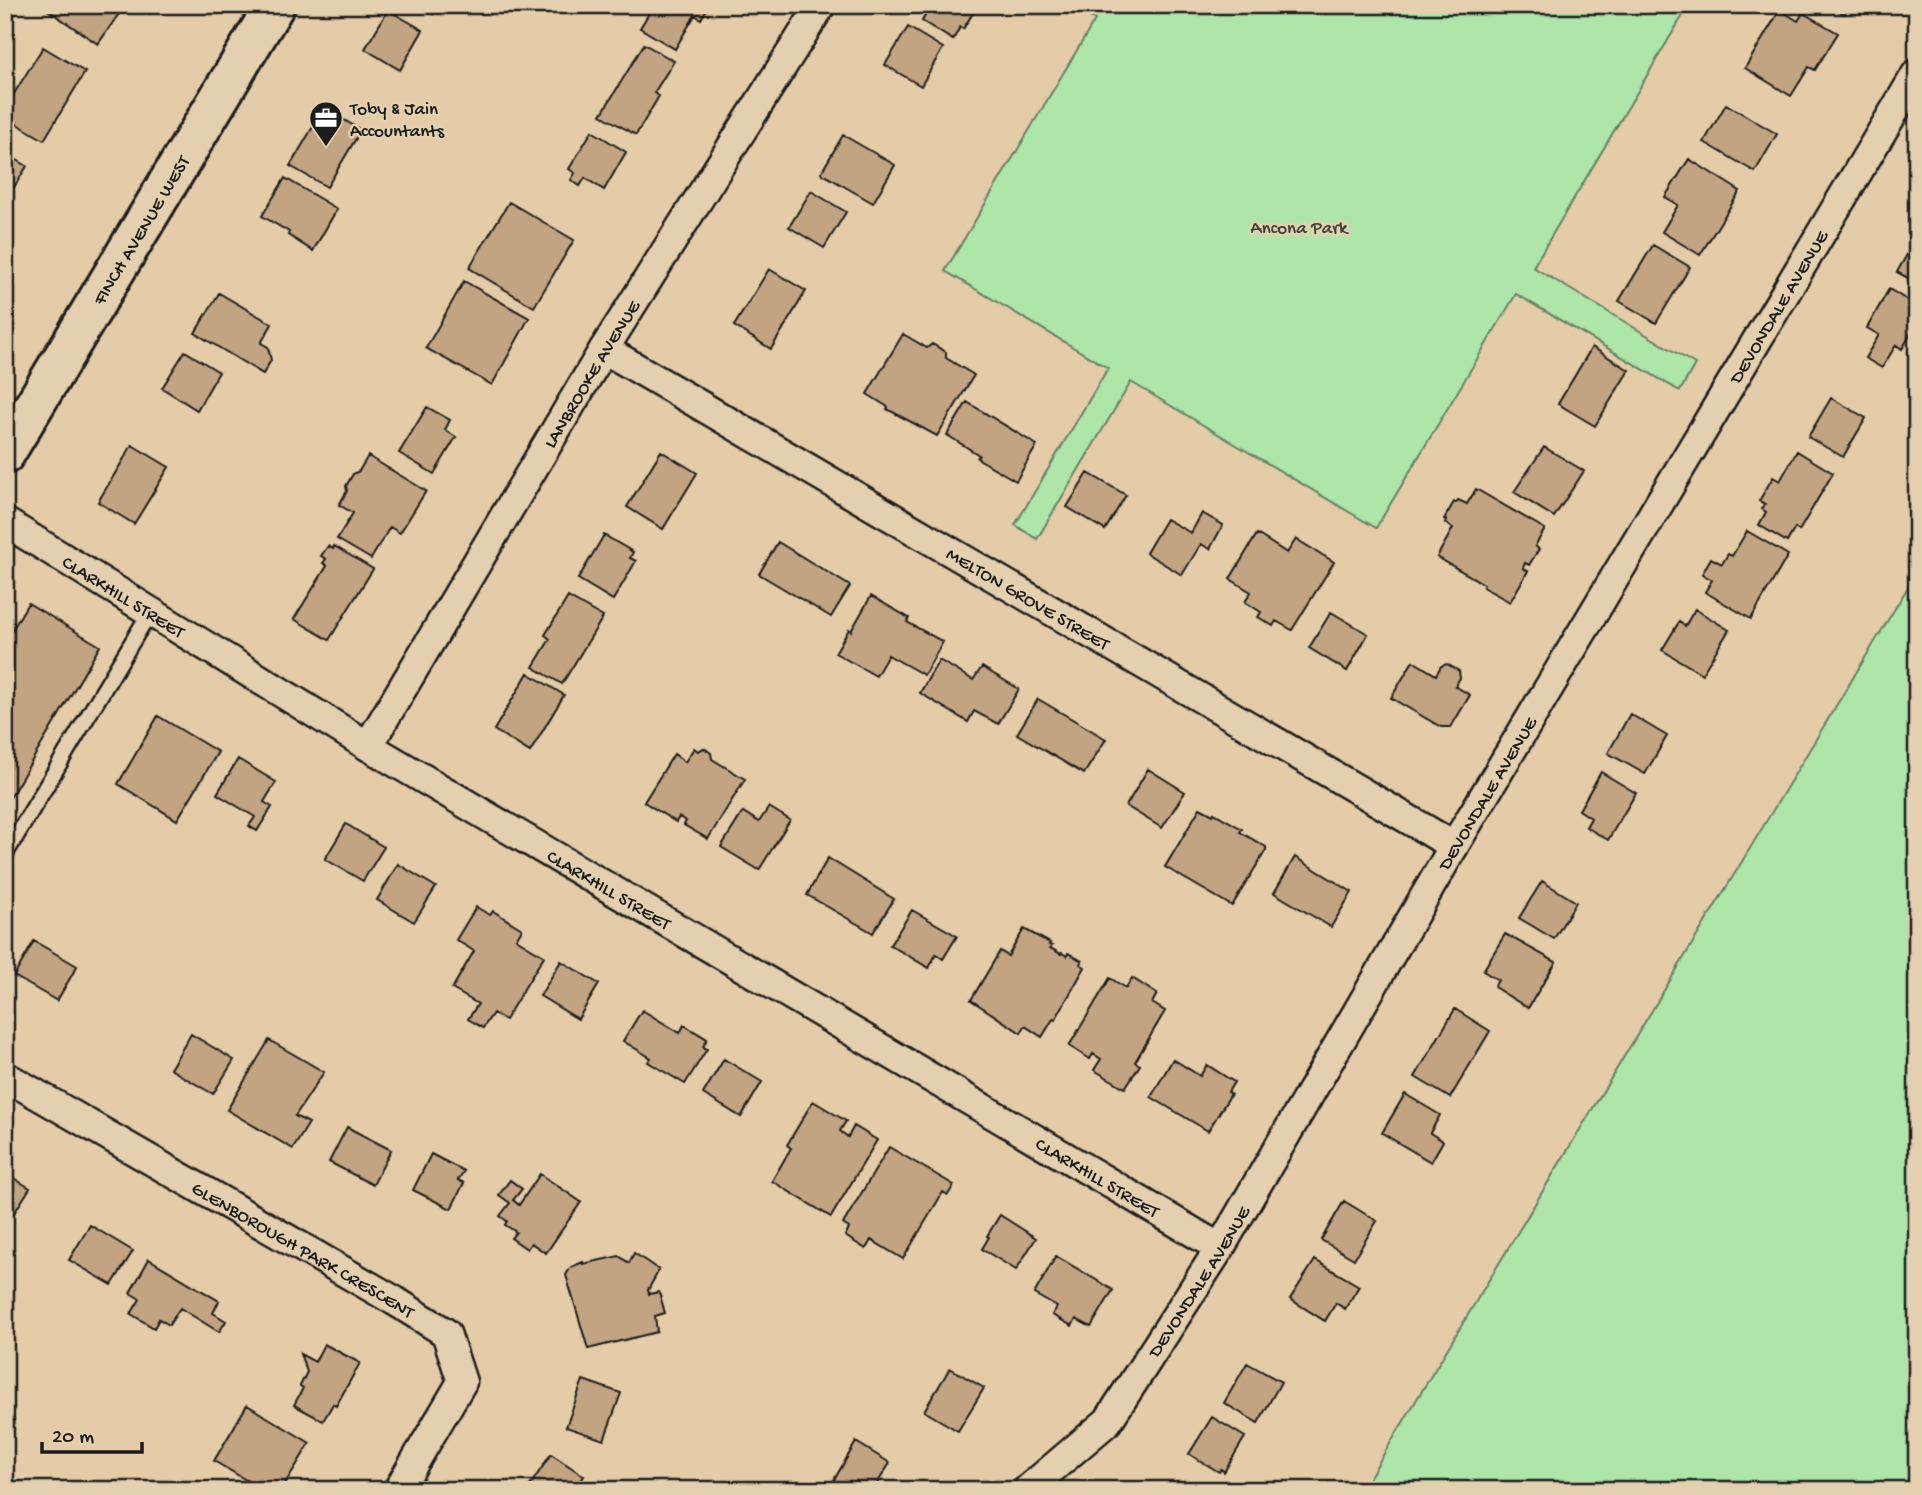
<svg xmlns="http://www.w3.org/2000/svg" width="1922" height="1495" font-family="'Gochi Hand',sans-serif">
	<rect width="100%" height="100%" fill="#e5cca8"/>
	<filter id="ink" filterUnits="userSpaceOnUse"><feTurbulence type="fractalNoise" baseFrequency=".0143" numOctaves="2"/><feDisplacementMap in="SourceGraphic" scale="14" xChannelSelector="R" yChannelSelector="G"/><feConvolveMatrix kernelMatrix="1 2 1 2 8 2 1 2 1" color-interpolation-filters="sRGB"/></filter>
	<g filter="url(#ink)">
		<path fill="#aee5a9" stroke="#658062" stroke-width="2" d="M1072,5H1689L1533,267L1695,364L1680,391L1516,294L1376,528L1131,382L1037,539L1015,525L1108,368L945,271L1095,20Z
			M1917,572V1490H1362Z"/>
		<path fill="#c3a482" stroke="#1c1c1c" stroke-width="2" d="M43,5H125L98,44L42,6Z
			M418,5H438L433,14Z
			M654,5H709L701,19L695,15L675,49L640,28Z
			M927,5H978L963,29L960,27L953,40L922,21L929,9L926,7Z
			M1830,5H1850L1844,14Z
			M388,10L423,30L400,70L365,49Z
			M1780,10L1798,21L1803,13L1838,33L1815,70L1809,67L1791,96L1745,68Z
			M908,27L943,48L921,86L885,65Z
			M644,44L674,61L654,93L659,96L636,135L601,115Z
			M43,47L85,72L44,140L5,117V108Z
			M1726,104L1777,134L1755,172L1704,142Z
			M324,108L361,130L327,187L290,166Z
			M592,131L626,152L604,190L585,178L580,186L571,180L575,173L569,169Z
			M843,135L895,165L873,203L821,173Z
			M5,153L27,166L5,202Z
			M1689,159L1740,191L1700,255L1662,232L1678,205L1665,197Z
			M285,178L337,209L313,251L288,235L289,232L262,216Z
			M811,191L846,212L824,248L789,227Z
			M509,202L574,240L534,307L469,268Z
			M1917,237V283L1897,272Z
			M1653,245L1690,267L1656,323L1619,301Z
			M769,269L806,291L771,349L734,326Z
			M464,281L529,318L492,385L426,348Z
			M1889,289L1917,306V323L1902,349L1896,345L1882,368L1865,358L1879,335L1867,328Z
			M219,293L272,324L261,343L268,347L271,360L263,374L195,333Z
			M903,334L927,348L932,344L946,352V358L974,375L937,436L887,409L888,407L867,394Z
			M1592,347L1629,370L1595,426L1558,404Z
			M185,351L219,372L197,410L162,388Z
			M1831,398L1866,418L1843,457L1808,437Z
			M967,402L1037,445L1016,481L977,458L979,455L947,435Z
			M427,407L450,420L445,430L456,437L434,474L399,453Z
			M132,445L169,467L134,524L98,502Z
			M1544,447L1584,471L1554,517L1514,492Z
			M661,451L697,473L663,529L627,507Z
			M1797,451L1833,473L1799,531L1795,528L1787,542L1759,525L1766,512L1762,509L1765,504L1759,501L1773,477L1780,481Z
			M368,456L426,491L400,533L390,527L371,559L337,539L353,513L339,505L347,491L346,486L353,474L359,471Z
			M1088,473L1126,495L1105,530L1067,507Z
			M1476,489L1545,529L1535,546L1539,549L1529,565L1525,563L1523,568L1528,571L1510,602L1483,587L1484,584L1437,557L1453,528L1445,523L1446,520L1444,519L1454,502L1456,503L1458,500L1467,504Z
			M1202,513L1223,525L1210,549L1201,544L1182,575L1146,553L1166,519L1191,533Z
			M1747,531L1788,555L1751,619L1705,592L1712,580L1702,574L1711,558L1722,564L1728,554L1732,556Z
			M1257,534L1287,553L1296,539L1334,562L1292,630L1276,621L1273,626L1258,617L1261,612L1245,602L1251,592L1230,579Z
			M604,535L633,552L630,558L636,561L613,600L578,579Z
			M778,542L850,586L831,617L759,574Z
			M328,546L333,549L334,546L373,569L329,640L294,619L327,566L323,563L326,559L321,556Z
			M871,596L909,618L907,622L943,642L924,675L888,655L876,676L835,653L849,629L851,631Z
			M568,597L603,617L562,684L533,667L550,639L545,635Z
			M28,603L100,646L5,806V642Z
			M1695,609L1729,630L1702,674L1662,650L1679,622L1685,626Z
			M1331,612L1368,634L1347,671L1309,648Z
			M939,660L973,680L982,667L1019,689L998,724L974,711L968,722L920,693Z
			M1413,661L1436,675L1441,666L1447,664L1459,671L1460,678L1455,686L1470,695L1451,727H1441L1391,698Z
			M528,673L564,695L530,752L494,730Z
			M1038,699L1106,739L1084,774L1017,734Z
			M1630,714L1667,736L1645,774L1608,753Z
			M158,716L218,752L177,820L118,784Z
			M694,748L698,751L704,748L711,753L712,759L745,779L708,839L684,825L686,821L679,817L676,822L644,802L674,754L685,762Z
			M238,759L276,782L264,802L272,807L257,831L249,826L255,817L217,794Z
			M1148,769L1185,792L1162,828L1126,806Z
			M1601,772L1636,793L1608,840L1586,827L1591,818L1579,810Z
			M769,807L790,820L759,870L721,847L743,812L759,822Z
			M1200,808L1213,815L1214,813L1242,829L1240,832L1266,847V850L1232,906L1165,867Z
			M346,824L384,847L363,881L325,859Z
			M1295,857L1352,892L1331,927L1274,893Z
			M828,858L894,899L873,933L807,895Z
			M398,864L436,887L414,922L377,900Z
			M1542,881L1576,902L1554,939L1519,918Z
			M476,907L490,915L493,911L522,929L516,939L544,956L505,1020L493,1013L483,1028L468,1019L478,1004L452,989L474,951L456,940Z
			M912,910L957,936L943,959L936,954L929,968L890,945Z
			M1024,929L1050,943L1049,945L1052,946L1050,948L1061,954L1062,953L1067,956L1068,953L1082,961L1080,964L1085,967L1055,1020L1053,1019L1042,1037L1025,1026L1021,1033L971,1000L1000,951L1008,956Z
			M1505,934L1556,962L1528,1008L1494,987L1498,980L1483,971Z
			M34,941L77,966L57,1001L14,976Z
			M561,961L599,984L578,1019L540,996Z
			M1110,978L1126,988L1132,978L1157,994L1152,1003L1165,1011L1135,1062L1140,1065L1125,1088L1094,1070L1101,1059L1093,1054L1090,1059L1069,1046Z
			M1455,1009L1490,1031L1450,1098L1415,1077Z
			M642,1010L680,1033L684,1025L707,1039L703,1047L707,1049L685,1084L648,1062L651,1058L623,1041Z
			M191,1034L234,1060L213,1094L170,1069Z
			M269,1040L324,1072L295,1116L309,1123L293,1149L227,1110Z
			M724,1059L762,1082L741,1117L703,1094Z
			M1173,1059L1200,1076L1207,1065L1234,1082L1228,1092L1231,1094L1208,1131L1151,1097Z
			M1405,1094L1440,1115L1430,1133L1443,1141L1431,1162L1382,1133Z
			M813,1101L846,1121L840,1131L848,1137L854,1126L877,1140L831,1217L772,1181L791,1148L787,1145Z
			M347,1127L391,1150L373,1185L329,1162Z
			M889,1147L954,1185L948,1195L943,1192L903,1259L871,1240L866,1249L845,1236L849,1228L843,1224Z
			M431,1154L464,1171L458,1180L464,1183L451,1209L413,1190Z
			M5,1173L30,1188L9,1221L5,1219Z
			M540,1174L581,1202L546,1253L531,1243L527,1249L511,1238L516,1232L505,1225L507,1221L500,1216L510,1203L499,1195L510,1180L522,1189L513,1200L519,1205Z
			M1344,1201L1377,1221L1354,1259L1321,1240Z
			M1000,1215L1036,1238L1016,1270L982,1249L989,1237L987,1236Z
			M90,1225L133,1251L112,1285L69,1260Z
			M634,1253L659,1270L648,1290L649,1294L659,1292L665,1313L655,1316L657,1332L588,1349L566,1275L571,1267L583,1262V1264L619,1256L629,1263Z
			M1056,1256L1113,1290L1091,1327L1076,1319L1072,1326L1052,1315L1057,1307L1034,1294Z
			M149,1259L219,1301L213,1313L226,1321L219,1332L180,1308L169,1325L159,1319L154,1328L131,1314L140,1299L130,1293Z
			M1315,1260L1359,1286L1345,1309L1336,1303L1325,1321L1290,1299Z
			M324,1344L360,1363L336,1406L333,1404L323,1421L294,1405L303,1388L300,1386L307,1372L300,1354L315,1362Z
			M1247,1363L1281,1382L1258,1423L1224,1403Z
			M950,1368L984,1388L958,1431L924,1411Z
			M583,1380L621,1393L604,1440L566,1427Z
			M247,1405L310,1443L281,1490H263L214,1461Z
			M1212,1417L1245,1437L1224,1472L1221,1469L1219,1472L1189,1454Z
			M856,1442L890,1463L873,1490H835L830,1487Z
			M551,1454L584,1476L574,1490H527Z"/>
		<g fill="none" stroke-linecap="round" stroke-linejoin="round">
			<g stroke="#1c1c1c" stroke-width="19">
				<path id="lane" d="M5,855L150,612"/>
			</g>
			<g stroke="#1c1c1c" stroke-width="33">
				<g id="street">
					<path id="s1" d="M604,349L1454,846"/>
					<path id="s2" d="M5,522L368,746L1220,1248"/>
					<path id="s3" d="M368,746L604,349L821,5"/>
					<path id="s4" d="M5,1076L395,1301L446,1333L462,1382L398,1490"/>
					<path id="s5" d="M1027,1490L1108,1421L1220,1248L1454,846L1917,73"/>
				</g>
			</g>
			<g stroke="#1c1c1c" stroke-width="44">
				<g id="secondary">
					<path id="s6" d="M5,454L275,5"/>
				</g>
			</g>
			<use href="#lane" stroke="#e4d0ae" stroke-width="14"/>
			<use href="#street" stroke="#e4d0ae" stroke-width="28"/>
			<use href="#secondary" stroke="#e4d0ae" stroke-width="38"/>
		</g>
	</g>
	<defs>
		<g id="office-pin" transform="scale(1.75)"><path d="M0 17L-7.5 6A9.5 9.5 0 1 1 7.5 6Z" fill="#1c1c1c" stroke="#e4d0ae"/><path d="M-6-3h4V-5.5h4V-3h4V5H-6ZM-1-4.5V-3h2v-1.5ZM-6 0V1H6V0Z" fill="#fff"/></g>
	</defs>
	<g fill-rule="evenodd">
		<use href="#office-pin" x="326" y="118"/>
	</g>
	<g text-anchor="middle" stroke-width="5" stroke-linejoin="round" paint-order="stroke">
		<g font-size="19" fill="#1c1c1c" stroke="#e4d0ae" text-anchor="start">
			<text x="350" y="114">Toby &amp; Jain<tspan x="350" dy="22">Accountants</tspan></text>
		</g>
		<g font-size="19" fill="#394438" stroke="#e4d0ae">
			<text x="1299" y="233">Ancona Park</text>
		</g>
		<g font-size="19" fill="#1c1c1c" stroke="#e4d0ae">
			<text dy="7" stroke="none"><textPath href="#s6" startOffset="262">FINCH AVENUE WEST</textPath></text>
			<text dy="7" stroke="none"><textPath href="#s5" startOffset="1407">DEVONDALE AVENUE</textPath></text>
			<text dy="7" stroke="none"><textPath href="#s3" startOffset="434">LANBROOKE AVENUE</textPath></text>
			<text dy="7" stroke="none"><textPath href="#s2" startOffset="140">CLARKHILL STREET</textPath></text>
			<text dy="7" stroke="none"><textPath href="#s1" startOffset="492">MELTON GROVE STREET</textPath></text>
			<text dy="7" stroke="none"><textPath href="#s5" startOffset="840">DEVONDALE AVENUE</textPath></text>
			<text dy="7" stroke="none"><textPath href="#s2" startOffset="707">CLARKHILL STREET</textPath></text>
			<text dy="7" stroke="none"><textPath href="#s2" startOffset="1274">CLARKHILL STREET</textPath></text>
			<text dy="7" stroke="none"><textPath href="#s4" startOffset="345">GLENBOROUGH PARK CRESCENT</textPath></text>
			<text dy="7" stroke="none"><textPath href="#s5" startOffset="273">DEVONDALE AVENUE</textPath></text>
		</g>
	</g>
	<rect width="1922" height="1495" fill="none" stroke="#e4d0ae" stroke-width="28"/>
	<rect x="14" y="14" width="1894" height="1467" fill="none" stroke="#1c1c1c" stroke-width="2.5" filter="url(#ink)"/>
	<path d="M42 1442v10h100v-10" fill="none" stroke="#1c1c1c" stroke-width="3.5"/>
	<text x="52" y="1442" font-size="21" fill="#1c1c1c" stroke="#e4d0ae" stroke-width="5" paint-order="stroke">20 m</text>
</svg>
